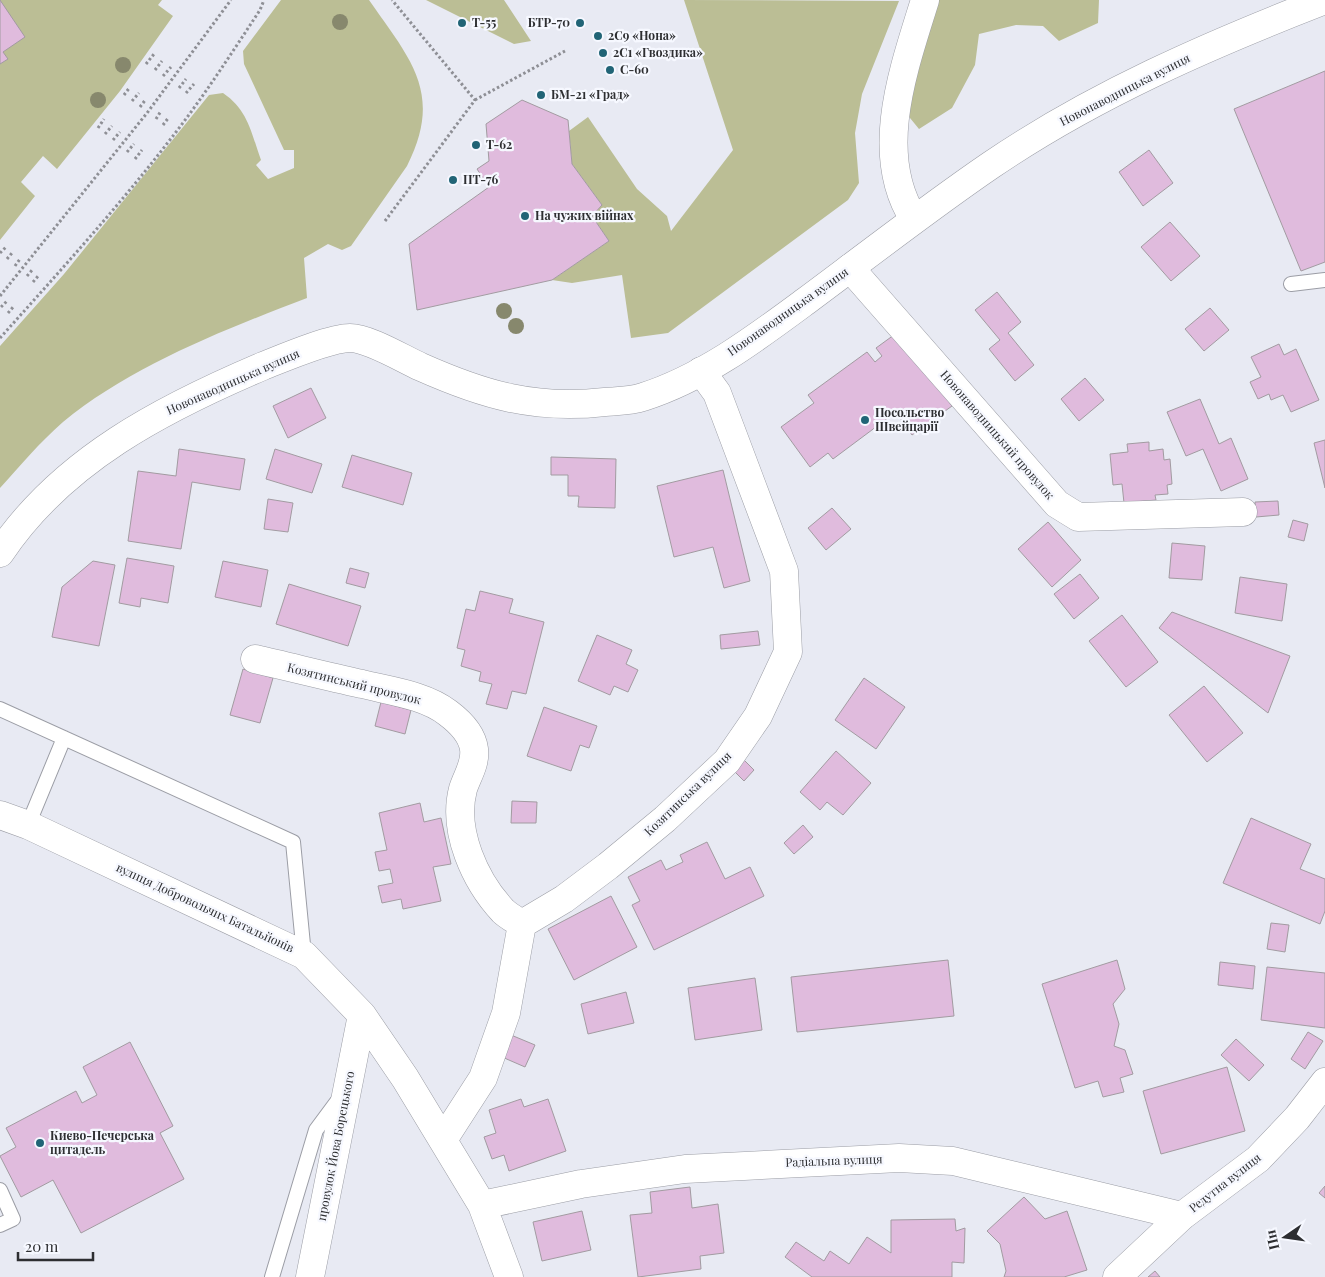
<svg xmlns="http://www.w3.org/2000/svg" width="1325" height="1277" font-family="'Playfair Display',serif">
	<rect width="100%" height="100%" fill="#e8eaf3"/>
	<path fill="#bbbe95" d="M0,0H162L158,5L173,16L120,91L57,169L43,156L21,182L35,196L0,240Z
		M281,0H369C410,59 444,93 407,166L351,246L342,250L328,244L304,258L307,298C226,329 131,366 63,422C40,442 20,466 0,488V346L64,274L209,95L223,93C248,110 251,132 261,160L256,165L268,179L294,168V150H284L244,64L243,51Z
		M426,0H504L531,41L514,44Z
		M684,0L899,1L862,94L855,133L859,183L848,200L668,333L631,338L622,275L572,283L552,280L609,241L592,216L602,205L572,164L569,131L588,117L637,189L667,216L671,231L733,150Z
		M932,0H1099L1098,23L1059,41L1043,26L1016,25L979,34L975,65L952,108L919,129L901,107Z"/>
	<path fill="#e0bbdd" stroke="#a29ba1" d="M0,0L25,37L3,52L8,59L0,64Z
		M1325,71V262L1301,271L1234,109Z
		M522,100L568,120L572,164L602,205L592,216L609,241L552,280L417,310L409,244L489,187L477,169L489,161L486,124Z
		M1149,150L1173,183L1143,206L1119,172Z
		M1170,222L1200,256L1171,281L1141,247Z
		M997,292L1021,322L1008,333L1034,365L1015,381L989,349L1000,340L975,310Z
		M1210,308L1229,330L1204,351L1185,329Z
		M898,332L952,406L912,435L896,412L833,459L828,453L810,467L781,427L814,403L808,395L867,352L875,362L882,356L876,348Z
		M1279,344L1284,355L1296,349L1319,400L1291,412L1283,395L1271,400L1269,394L1258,399L1250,382L1261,377L1251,357Z
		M1085,378L1104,400L1079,421L1061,399Z
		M311,388L326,418L288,438L273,406Z
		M1200,399L1219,444L1231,438L1248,479L1221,491L1203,449L1186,456L1167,412Z
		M1325,440V488L1314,443Z
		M1149,442V451L1163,449L1164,460L1170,459L1172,484L1167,485L1168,494L1155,495L1156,500L1124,503L1122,484L1113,485L1110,454L1128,452L1127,444Z
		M179,449L245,459L240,490L192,482L181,549L128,541L138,471L176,476Z
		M275,449L322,464L312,493L266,479Z
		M352,455L412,473L403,505L342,487Z
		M551,457L616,459L615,508L578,507L579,496H568V475H551Z
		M723,470L750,581L724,588L713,547L674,557L657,486Z
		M268,499L293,503L288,532L264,529Z
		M1278,501L1279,515L1256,517L1255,502Z
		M832,508L851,529L826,550L808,528Z
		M1293,520L1308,524L1304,541L1288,537Z
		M1048,522L1081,560L1052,587L1018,549Z
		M1172,543L1205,546L1202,580L1169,578Z
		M127,558L174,566L168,603L141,598L140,607L119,603Z
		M93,561L115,565L99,646L52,637L62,587Z
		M223,561L268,570L261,607L215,597Z
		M350,568L369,573L365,588L346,583Z
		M1080,574L1099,598L1074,619L1054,594Z
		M1240,577L1287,584L1282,621L1235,613Z
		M289,584L361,606L348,646L276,624Z
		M480,591L513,599L509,613L544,622L526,694L512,691L507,709L486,704L492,684L479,681L481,672L461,666L465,650L457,648L466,609L475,611Z
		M1172,612L1290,656L1268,713L1159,628Z
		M1122,615L1158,662L1126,687L1089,641Z
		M758,631L760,645L721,649L720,635Z
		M597,635L632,650L626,664L638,670L628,692L614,686L610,695L578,681Z
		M243,669L273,678L260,723L230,715Z
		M864,678L905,707L876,749L835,720Z
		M1204,686L1243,733L1207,762L1169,715Z
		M381,702L411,710L405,734L375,726Z
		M544,707L597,726L589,748L580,745L571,771L527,756Z
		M836,751L871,783L843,815L827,802L820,810L800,792Z
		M744,760L754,770L744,781L734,771Z
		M512,801L537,802L536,823H511Z
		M420,803L424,822L441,818L451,864L433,867L441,901L403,909L401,899L382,903L378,886L393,883L390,869L379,871L375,852L387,850L379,813Z
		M1251,818L1311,844L1300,869L1325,879V911L1320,924L1223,883Z
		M803,825L813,837L794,854L784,843Z
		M707,842L725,879L750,867L764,896L654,950L632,905L640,901L628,877L661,860L666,870L683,862L680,855Z
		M611,896L637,947L574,980L548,929Z
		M1271,923L1289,925L1285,952L1267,949Z
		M948,960L954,1016L797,1032L791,977Z
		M1117,960L1125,989L1113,1004L1119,1024L1114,1046L1125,1050L1133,1074L1120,1078L1124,1092L1103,1097L1098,1081L1075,1088L1042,984Z
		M1220,962L1255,966L1253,989L1218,985Z
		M1267,967L1325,973V1028L1261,1020Z
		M755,978L762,1030L695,1040L688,988Z
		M626,992L634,1023L588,1034L581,1004Z
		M1308,1032L1323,1041L1305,1069L1291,1059Z
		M511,1035L535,1045L525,1067L502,1057Z
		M1236,1039L1264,1065L1249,1081L1221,1055Z
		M130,1042L173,1126L160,1133L184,1179L81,1233L53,1180L21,1197L0,1156L16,1147L6,1128L76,1091L82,1103L97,1095L83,1067Z
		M1227,1067L1245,1131L1161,1154L1143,1091Z
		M521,1099L524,1107L548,1099L566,1151L509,1171L504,1155L492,1159L484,1137L496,1133L489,1110Z
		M1325,1186V1198L1319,1193Z
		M690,1187L692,1208L718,1204L724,1253L700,1256L701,1269L638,1277L630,1215L652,1213L650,1192Z
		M1024,1197L1045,1219L1067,1211L1087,1270L1064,1277H1004L1006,1271L1000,1244L987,1231Z
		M582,1211L591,1250L542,1261L533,1222Z
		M955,1219L956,1231L965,1228L964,1263L952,1262V1277H812L785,1257L796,1242L824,1261L830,1251L849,1264L867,1237L891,1253V1220Z
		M1155,1271L1160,1277H1148Z"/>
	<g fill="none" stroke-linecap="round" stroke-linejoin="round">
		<g stroke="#9b9da5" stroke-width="16">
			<path id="lane" d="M1291,284L1325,280
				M0,709L293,842L304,955
				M28,825L64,738
				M0,1190L13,1219L0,1225
				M272,1277L316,1130L339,1099"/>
		</g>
		<g stroke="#9b9da5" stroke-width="29">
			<path id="street" d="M914,219C872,154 904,68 925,0
				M850,268L1057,504L1078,517L1243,512
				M255,659C290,667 326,676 362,684C390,691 425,695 448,713C460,722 472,734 474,749C476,764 467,776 463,789C452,831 475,881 503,911C508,916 516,920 522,924
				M0,815L28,825L304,955L362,1015L405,1078L482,1205L509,1277
				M443,1140L483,1078L506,1013L522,924L564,899L608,866L665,819L727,761L758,716L788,652L784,571L717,393L701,371
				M482,1205L581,1184L685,1169L899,1158L953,1161L1182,1216
				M310,1277L362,1015
				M1117,1277L1182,1216L1258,1159L1297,1118L1325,1082"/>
		</g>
		<g stroke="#9b9da5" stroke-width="29">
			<path id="secondary" d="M0,553C62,460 164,408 263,366C283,358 330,338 350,338C369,338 403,359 421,367C484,395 535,410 605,402C617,401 631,401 643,397C703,378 756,338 806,301C868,255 928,208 991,165C1094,95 1209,45 1325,0"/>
		</g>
		<path stroke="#8e8f95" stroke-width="3" stroke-dasharray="2.5 2.5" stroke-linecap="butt" d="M146,64L154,54
			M155,70L162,61
			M163,76L171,67
			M179,88L186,79
			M186,93L194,84
			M124,95L130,87
			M475,100L565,51
			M132,101L139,93
			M140,107L146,99
			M156,119L161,111
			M163,125L169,117
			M98,128L104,119
			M105,134L112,126
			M113,140L120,132
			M127,152L134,144
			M135,159L142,150
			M385,221L475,100L392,0
			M0,253L6,247
			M7,259L12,253
			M15,266L20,259
			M27,276L33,269
			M33,282L39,275
			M0,296L147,113L231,0
			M1,307L7,301
			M8,313L14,306
			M0,338C60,271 121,204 176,132C206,93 233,51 260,10L264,0"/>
		<use href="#lane" stroke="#fff" stroke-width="14"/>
		<use href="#street" stroke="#fff" stroke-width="28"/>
		<use href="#secondary" stroke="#fff" stroke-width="28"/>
	</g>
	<g fill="#87886d">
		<circle cx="340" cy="22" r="8"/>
		<circle cx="123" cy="65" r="8"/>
		<circle cx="98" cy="100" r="8"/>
		<circle cx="504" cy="311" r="8"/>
		<circle cx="516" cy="326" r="8"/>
	</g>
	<g fill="#216476" stroke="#f6f8ff" stroke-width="2">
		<circle cx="462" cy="23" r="5"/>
		<circle cx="580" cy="23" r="5"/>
		<circle cx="598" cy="36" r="5"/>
		<circle cx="603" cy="53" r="5"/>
		<circle cx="610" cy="70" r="5"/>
		<circle cx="541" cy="95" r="5"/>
		<circle cx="476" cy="145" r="5"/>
		<circle cx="453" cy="180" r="5"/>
		<circle cx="525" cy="216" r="5"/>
		<circle cx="865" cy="420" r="5"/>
		<circle cx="40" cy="1143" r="5"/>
	</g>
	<g text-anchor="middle" stroke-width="4.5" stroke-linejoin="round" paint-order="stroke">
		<g font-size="12" font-weight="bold" fill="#2d2e31" stroke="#f6f8ff" text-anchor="start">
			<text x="472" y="27">Т-55</text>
			<text x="570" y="27" text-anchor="end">БТР-70</text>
			<text x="608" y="40">2С9 «Нона»</text>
			<text x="613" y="57">2С1 «Гвоздика»</text>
			<text x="620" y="74">С-60</text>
			<text x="551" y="99">БМ-21 «Град»</text>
			<text x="486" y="149">Т-62</text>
			<text x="463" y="184">ПТ-76</text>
			<text x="535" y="220">На чужих війнах</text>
			<text x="875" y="417">Посольство<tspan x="875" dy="14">Швейцарії</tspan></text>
			<text x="50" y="1140">Києво-Печерська<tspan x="50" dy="14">цитадель</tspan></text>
		</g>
		<g font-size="12" fill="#2d2e31" stroke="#f6f8ff">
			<text transform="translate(1125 90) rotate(-27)" y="4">Новонаводницька вулиця</text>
			<text transform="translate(788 312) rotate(-35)" y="4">Новонаводницька вулиця</text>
			<text transform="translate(233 382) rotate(-24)" y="4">Новонаводницька вулиця</text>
			<text transform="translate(997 435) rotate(49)" y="4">Новонаводницький провулок</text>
			<text transform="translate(354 684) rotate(14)" y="4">Козятинський провулок</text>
			<text transform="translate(688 794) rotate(-44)" y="4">Козятинська вулиця</text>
			<text transform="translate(205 908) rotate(25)" y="4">вулиця Добровольчих Батальйонів</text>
			<text transform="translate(336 1146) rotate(-79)" y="4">провулок Йова Борецького</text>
			<text transform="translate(834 1161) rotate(-2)" y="4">Радіальна вулиця</text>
			<text transform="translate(1225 1183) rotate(-38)" y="4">Редутна вулиця</text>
		</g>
	</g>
	<g transform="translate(1285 1237) rotate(257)" stroke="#f6f8ff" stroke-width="4" paint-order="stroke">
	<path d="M0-4L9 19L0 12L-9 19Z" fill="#2d2e31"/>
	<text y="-8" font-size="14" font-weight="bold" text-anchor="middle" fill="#2d2e31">Пн</text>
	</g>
	<path d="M18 1252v8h75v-8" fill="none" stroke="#2d2e31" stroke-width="2.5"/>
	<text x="25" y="1252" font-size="15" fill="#2d2e31" stroke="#f6f8ff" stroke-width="4" paint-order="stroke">20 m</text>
</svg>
